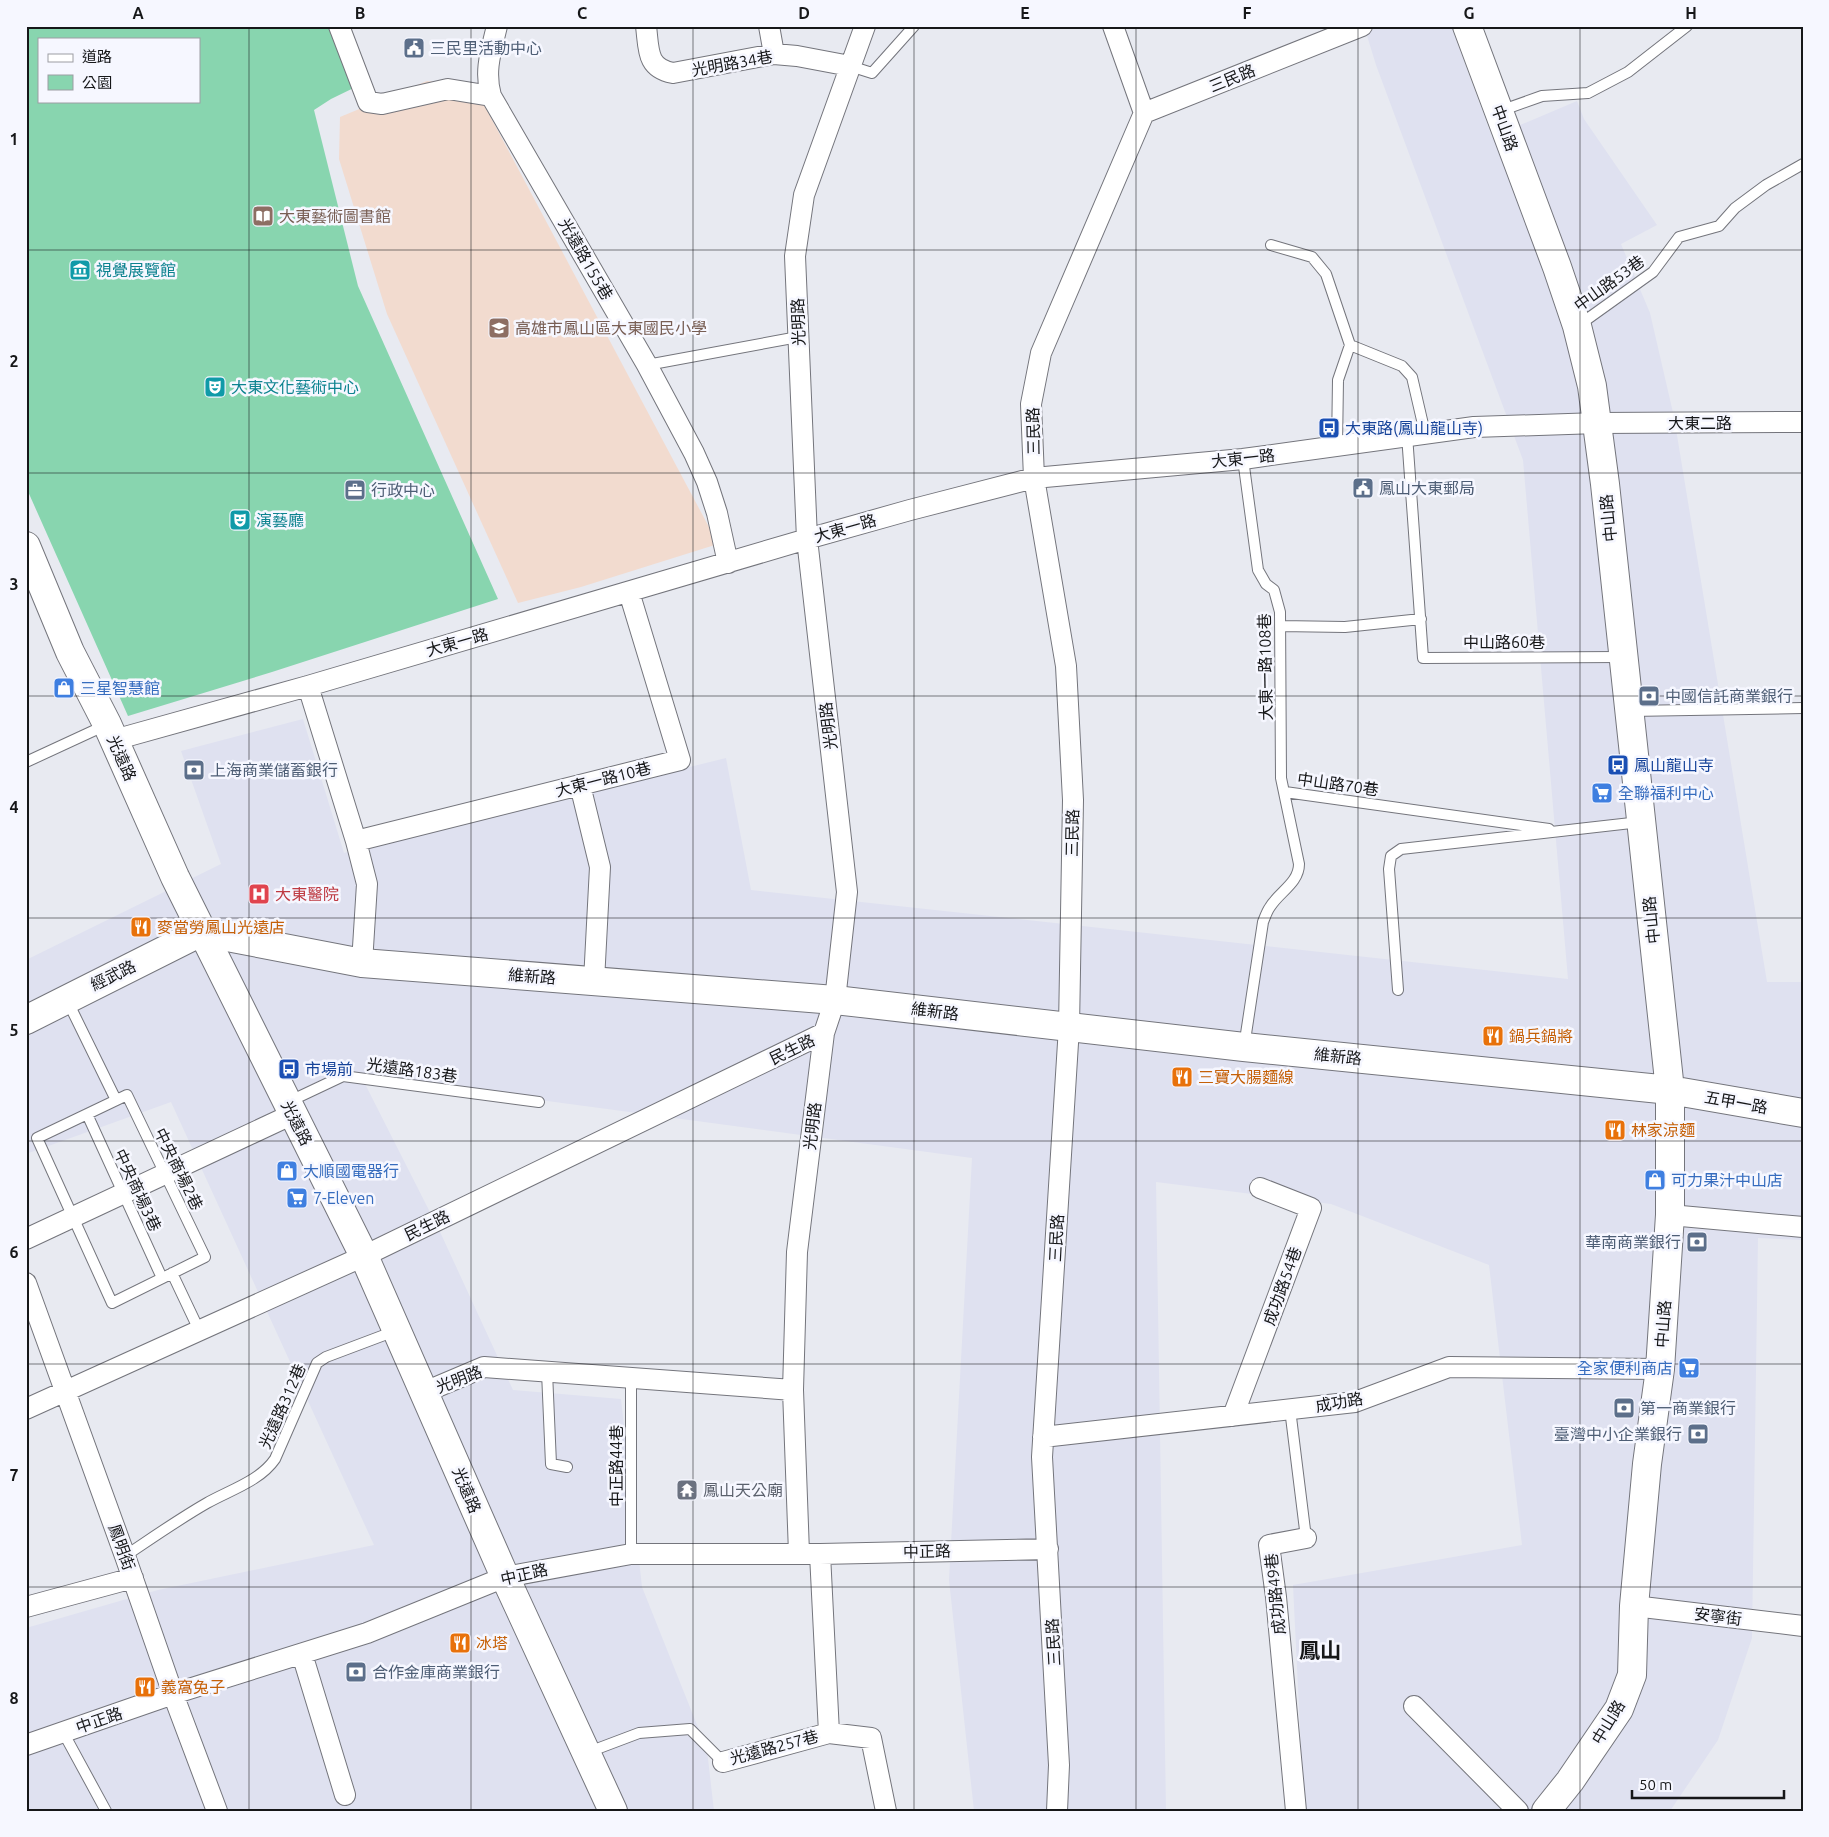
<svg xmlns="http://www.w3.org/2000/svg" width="1829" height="1837" font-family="Ubuntu,'Noto Sans TC',sans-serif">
	<rect width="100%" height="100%" fill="#e8eaf1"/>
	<path fill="#dfe1f0" d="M1364,26H1451L1492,137L1577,101L1584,119L1657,225L1621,244L1650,313L1674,417L1767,982H1803V1240L1758,1238L1752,1638L1718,1740L1670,1811H1304L1293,1585L1522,1545L1489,1265L1331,1204L1156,1182L1166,1811H974L949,1580L972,1158L361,1076L441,1234L513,1390L621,1399L642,1587L707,1750L714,1811H26V1628L158,1590L374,1545L171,1102L26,1154V960L221,864L181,751L303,719L344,853L726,758L751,890L1568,979L1523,460L1376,65Z"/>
	<path fill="#f2dbcf" d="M427,81L474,86L718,544L581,587L518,603L387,314L339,159L340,117Z"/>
	<path fill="#88d5af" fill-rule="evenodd" d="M26,26H335L370,80L331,99L314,110L358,286L498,599L272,672L128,716L26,487ZM39,39H199V101H39Z"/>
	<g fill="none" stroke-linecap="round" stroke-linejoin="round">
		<g stroke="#74757c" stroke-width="12">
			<path id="lane" d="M850,66L872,73L914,26
				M1500,111L1542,96L1588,93L1628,72L1687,26
				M1271,245L1312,257L1326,274L1350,345L1338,380L1337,447
				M1579,325L1653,272L1679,237L1719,226L1735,208L1766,185L1803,164
				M1350,345L1402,366L1412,377L1425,433
				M647,365L798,337
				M1407,435L1423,658L1621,657
				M1243,459L1258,570L1266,584L1274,590L1280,612L1281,778L1299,864C1299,883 1279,892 1270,907C1267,911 1265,917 1263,922L1244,1047
				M1280,626L1345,627L1421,619
				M1630,711L1803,708
				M26,762L106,725
				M1285,792L1549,829
				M1398,990L1389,869L1391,856L1401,849L1640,822
				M67,1000L116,1100
				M127,1095L205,1257L112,1303L37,1138Z
				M288,1102L343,1076L539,1102
				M87,1114L162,1278
				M172,1273L199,1330
				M547,1372L551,1464L567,1467
				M1290,1409L1306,1538
				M631,1554V1378
				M125,1556C152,1538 179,1519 207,1503C230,1490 260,1481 275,1459L317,1363L326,1357L395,1331
				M63,1732L106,1811
				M586,1753L639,1733L690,1729L723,1762"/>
		</g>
		<g stroke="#74757c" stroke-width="22">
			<path id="street" d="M339,26L368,102L382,104L448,89L491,96
				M497,26C491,51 484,71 491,96L647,365L694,453L707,482L717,513L728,563
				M646,26C649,49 646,68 673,73L774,54L797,56L850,66
				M769,26L774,54
				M1113,26L1144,113
				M308,686L356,841L367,884L362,963
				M114,740L308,686L807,539L910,510L1034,478L1243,459L1474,427L1598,423L1803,422
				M580,785L600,867L594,981
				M356,841L680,760L629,592
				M1670,1215L1803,1227
				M26,1239L293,1114
				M26,1283L125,1556L173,1694L217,1811
				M425,1392L484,1367L793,1390
				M26,1409L364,1256L824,1033
				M1233,1416L1311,1208L1260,1188
				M1043,1437L1355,1402L1449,1367L1660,1369
				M799,1553L793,1390L797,1252L824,1033L835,1000L847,892L807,539L795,256L804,195L865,26
				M1634,1606L1803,1626
				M26,1607L133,1578
				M302,1654L345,1795
				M1414,1706L1518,1811
				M829,1733L871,1738L886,1811
				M26,1745L173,1694L367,1633L505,1577L631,1554H820L1048,1549
				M723,1762L829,1733L820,1554
				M1057,1811L1059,1765L1042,1457L1069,1027L1073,800L1066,666L1034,478L1031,404L1041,353L1144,113L1362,26
				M1296,1811L1276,1597L1269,1545L1306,1538"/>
		</g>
		<g stroke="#74757c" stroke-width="30">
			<path id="secondary" d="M1467,26L1557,267L1577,326L1592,386L1605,484L1670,1090V1215L1660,1369L1647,1464L1634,1606L1632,1675L1619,1709L1570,1781L1546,1811
				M201,932L362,963L835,1000L1244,1047L1670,1090L1803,1113"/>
		</g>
		<g stroke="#74757c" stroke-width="30">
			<path id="primary" d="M26,546L70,652L107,724L175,877L364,1256L505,1577L613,1811
				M26,1020L201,932"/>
		</g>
		<use href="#lane" stroke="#fff" stroke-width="10"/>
		<use href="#street" stroke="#fff" stroke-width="20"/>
		<use href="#secondary" stroke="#fff" stroke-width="28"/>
		<use href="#primary" stroke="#fff" stroke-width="28"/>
	</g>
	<path fill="none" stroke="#161719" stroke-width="1" stroke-opacity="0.55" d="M249,26V1811M471,26V1811M693,26V1811M914,26V1811M1136,26V1811M1358,26V1811M1580,26V1811M26,250H1803M26,473H1803M26,696H1803M26,918H1803M26,1141H1803M26,1364H1803M26,1587H1803"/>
	<defs>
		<g id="civic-square" transform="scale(1.125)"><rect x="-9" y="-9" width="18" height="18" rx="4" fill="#5c6f8a" stroke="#f6f7ff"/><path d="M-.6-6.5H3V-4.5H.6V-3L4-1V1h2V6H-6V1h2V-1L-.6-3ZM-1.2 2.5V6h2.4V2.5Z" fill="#fff"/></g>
		<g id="library-square" transform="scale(1.125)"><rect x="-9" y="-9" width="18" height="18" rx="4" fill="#8d6e63" stroke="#f6f7ff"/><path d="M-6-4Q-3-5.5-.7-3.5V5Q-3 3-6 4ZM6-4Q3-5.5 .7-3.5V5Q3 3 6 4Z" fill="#fff"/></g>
		<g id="museum-square" transform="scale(1.125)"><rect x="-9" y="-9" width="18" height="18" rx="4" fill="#0f9aa8" stroke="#f6f7ff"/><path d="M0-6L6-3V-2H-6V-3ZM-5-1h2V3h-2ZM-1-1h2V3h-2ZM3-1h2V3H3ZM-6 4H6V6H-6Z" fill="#fff"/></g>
		<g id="school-square" transform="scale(1.125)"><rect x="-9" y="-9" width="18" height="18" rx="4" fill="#8d6e63" stroke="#f6f7ff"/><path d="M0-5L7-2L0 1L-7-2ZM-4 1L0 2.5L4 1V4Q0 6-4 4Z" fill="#fff"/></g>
		<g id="theatre-square" transform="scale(1.125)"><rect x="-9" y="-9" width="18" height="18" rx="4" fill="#0f9aa8" stroke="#f6f7ff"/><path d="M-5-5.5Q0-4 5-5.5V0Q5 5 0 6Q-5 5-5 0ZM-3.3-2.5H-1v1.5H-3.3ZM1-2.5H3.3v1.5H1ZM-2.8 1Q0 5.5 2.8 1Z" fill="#fff"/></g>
		<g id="bus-square" transform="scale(1.125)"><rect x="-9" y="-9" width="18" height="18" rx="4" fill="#1a4fb4" stroke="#f6f7ff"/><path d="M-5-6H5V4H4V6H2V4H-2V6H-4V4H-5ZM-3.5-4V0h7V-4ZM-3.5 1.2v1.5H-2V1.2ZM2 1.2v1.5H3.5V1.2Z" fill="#fff"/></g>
		<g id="office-square" transform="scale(1.125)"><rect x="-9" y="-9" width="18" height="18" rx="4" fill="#5c6f8a" stroke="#f6f7ff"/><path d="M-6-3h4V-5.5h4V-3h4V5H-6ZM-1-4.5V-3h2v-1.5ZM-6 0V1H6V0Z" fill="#fff"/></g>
		<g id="shop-square" transform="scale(1.125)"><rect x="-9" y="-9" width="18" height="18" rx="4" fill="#3f7fe0" stroke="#f6f7ff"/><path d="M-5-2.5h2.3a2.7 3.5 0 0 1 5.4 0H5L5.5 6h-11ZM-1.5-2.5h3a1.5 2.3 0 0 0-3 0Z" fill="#fff"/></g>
		<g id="bank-square" transform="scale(1.125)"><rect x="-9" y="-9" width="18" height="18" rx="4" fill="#5c6f8a" stroke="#f6f7ff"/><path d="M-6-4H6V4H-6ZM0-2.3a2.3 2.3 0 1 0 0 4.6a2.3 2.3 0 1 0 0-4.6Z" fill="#fff"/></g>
		<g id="supermarket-square" transform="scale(1.125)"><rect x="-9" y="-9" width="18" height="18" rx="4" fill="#3f7fe0" stroke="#f6f7ff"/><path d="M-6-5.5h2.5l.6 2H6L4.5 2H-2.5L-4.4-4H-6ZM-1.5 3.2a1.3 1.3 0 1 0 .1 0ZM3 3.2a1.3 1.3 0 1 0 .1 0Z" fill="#fff"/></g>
		<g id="hospital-square" transform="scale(1.125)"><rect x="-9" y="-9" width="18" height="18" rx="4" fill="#e0444e" stroke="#f6f7ff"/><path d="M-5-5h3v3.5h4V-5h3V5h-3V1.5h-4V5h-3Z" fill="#fff"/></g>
		<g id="restaurant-square" transform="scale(1.125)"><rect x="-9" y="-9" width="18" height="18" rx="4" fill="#e8710a" stroke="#f6f7ff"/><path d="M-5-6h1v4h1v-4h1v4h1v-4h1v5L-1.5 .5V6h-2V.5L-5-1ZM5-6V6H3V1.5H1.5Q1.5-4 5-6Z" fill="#fff"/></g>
		<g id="temple-square" transform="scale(1.125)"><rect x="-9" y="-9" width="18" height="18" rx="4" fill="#6b7280" stroke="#f6f7ff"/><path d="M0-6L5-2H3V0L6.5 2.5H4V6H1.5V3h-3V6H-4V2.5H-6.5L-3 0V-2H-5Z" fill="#fff"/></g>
	</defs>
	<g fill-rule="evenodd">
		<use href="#civic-square" x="414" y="48"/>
		<use href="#library-square" x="263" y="216"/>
		<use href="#museum-square" x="80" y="270"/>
		<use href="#school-square" x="499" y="328"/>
		<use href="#theatre-square" x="215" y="387"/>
		<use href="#bus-square" x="1329" y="428"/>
		<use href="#civic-square" x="1363" y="488"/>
		<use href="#office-square" x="355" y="490"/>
		<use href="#theatre-square" x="240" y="520"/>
		<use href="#shop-square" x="64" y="688"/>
		<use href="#bank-square" x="1649" y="696"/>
		<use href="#bus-square" x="1618" y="765"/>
		<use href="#bank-square" x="194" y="770"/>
		<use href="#supermarket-square" x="1602" y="793"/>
		<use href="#hospital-square" x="259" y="894"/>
		<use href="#restaurant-square" x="141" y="927"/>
		<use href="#restaurant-square" x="1493" y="1036"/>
		<use href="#bus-square" x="289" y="1069"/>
		<use href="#restaurant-square" x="1182" y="1077"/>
		<use href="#restaurant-square" x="1615" y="1130"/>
		<use href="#shop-square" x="287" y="1171"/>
		<use href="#shop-square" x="1655" y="1180"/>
		<use href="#supermarket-square" x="297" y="1198"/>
		<use href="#bank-square" x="1697" y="1242"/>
		<use href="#supermarket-square" x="1689" y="1368"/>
		<use href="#bank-square" x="1624" y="1408"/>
		<use href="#bank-square" x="1698" y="1434"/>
		<use href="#temple-square" x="687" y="1490"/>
		<use href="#restaurant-square" x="460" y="1643"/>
		<use href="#bank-square" x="356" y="1672"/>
		<use href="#restaurant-square" x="145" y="1687"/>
	</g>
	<g text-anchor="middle" stroke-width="5" stroke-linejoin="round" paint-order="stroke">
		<g font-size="16" fill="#4e5e75" stroke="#f6f7ff" text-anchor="start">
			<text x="430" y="54">三民里活動中心</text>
			<text x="1379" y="494">鳳山大東郵局</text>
			<text x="371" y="496">行政中心</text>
			<text x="1665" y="702">中國信託商業銀行</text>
			<text x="210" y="776">上海商業儲蓄銀行</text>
			<text x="1681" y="1248" text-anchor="end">華南商業銀行</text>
			<text x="1640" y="1414">第一商業銀行</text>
			<text x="1682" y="1440" text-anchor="end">臺灣中小企業銀行</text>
			<text x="372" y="1678">合作金庫商業銀行</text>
		</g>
		<g font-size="16" fill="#161719" stroke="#f6f7ff">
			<text transform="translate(732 63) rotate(-10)" y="6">光明路34巷</text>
			<text transform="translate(1232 78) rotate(-22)" y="6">三民路</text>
			<text transform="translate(1505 128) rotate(70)" y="6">中山路</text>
			<text transform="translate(586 259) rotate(60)" y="6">光遠路155巷</text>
			<text transform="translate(1609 283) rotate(-36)" y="6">中山路53巷</text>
			<text transform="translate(798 322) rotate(-92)" y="6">光明路</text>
			<text x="1700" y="429">大東二路</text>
			<text transform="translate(1033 431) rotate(-91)" y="6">三民路</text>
			<text transform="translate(1243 458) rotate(-6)" y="6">大東一路</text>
			<text transform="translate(1608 518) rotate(-96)" y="6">中山路</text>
			<text transform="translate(845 528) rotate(-16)" y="6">大東一路</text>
			<text transform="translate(457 642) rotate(-16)" y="6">大東一路</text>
			<text x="1504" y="648">中山路60巷</text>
			<text transform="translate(1265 667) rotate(-91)" y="6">大東一路108巷</text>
			<text transform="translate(828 726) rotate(-97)" y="6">光明路</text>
			<text transform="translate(122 758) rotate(66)" y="6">光遠路</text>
			<text transform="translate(603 779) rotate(-14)" y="6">大東一路10巷</text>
			<text transform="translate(1338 784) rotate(8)" y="6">中山路70巷</text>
			<text transform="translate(1072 833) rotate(-89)" y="6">三民路</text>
			<text transform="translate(1651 920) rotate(-96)" y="6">中山路</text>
			<text transform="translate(113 975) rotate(-26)" y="6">經武路</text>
			<text transform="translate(532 976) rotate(4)" y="6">維新路</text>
			<text transform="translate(935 1011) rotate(7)" y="6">維新路</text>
			<text transform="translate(792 1049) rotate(-26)" y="6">民生路</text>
			<text transform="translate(1338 1056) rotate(6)" y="6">維新路</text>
			<text transform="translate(412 1070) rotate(8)" y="6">光遠路183巷</text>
			<text transform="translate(1736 1102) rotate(10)" y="6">五甲一路</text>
			<text transform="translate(297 1123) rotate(63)" y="6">光遠路</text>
			<text transform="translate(812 1126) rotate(-83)" y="6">光明路</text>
			<text transform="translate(179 1169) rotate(64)" y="6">中央商場2巷</text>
			<text transform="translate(138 1190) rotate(65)" y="6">中央商場3巷</text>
			<text transform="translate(427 1225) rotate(-26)" y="6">民生路</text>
			<text transform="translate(1056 1238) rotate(-87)" y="6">三民路</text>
			<text transform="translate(1282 1286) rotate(-70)" y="6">成功路54巷</text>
			<text transform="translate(1663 1324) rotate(-86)" y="6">中山路</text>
			<text transform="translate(459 1379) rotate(-21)" y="6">光明路</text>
			<text transform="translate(1339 1402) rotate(-10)" y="6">成功路</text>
			<text transform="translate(282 1406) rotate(-66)" y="6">光遠路312巷</text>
			<text transform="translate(616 1466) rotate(-90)" y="6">中正路44巷</text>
			<text transform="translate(467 1490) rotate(67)" y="6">光遠路</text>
			<text transform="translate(122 1547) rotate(70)" y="6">鳳明街</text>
			<text transform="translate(927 1551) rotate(-1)" y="6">中正路</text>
			<text transform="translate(524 1574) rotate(-13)" y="6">中正路</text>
			<text transform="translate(1275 1594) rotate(-96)" y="6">成功路49巷</text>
			<text transform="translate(1718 1616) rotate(7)" y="6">安寧街</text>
			<text transform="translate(1053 1642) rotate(-93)" y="6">三民路</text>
			<text transform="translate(99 1720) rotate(-19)" y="6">中正路</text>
			<text transform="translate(1608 1722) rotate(-59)" y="6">中山路</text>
			<text transform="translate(774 1747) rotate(-15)" y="6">光遠路257巷</text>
		</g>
		<g font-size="16" fill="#785e54" stroke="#f6f7ff" text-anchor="start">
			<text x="279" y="222">大東藝術圖書館</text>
			<text x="515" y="334">高雄市鳳山區大東國民小學</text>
		</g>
		<g font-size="16" fill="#0d838f" stroke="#f6f7ff" text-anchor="start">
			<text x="96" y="276">視覺展覽館</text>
			<text x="231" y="393">大東文化藝術中心</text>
			<text x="256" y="526">演藝廳</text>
		</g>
		<g font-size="16" fill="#164399" stroke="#f6f7ff" text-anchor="start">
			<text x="1345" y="434">大東路(鳳山龍山寺)</text>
			<text x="1634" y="771">鳳山龍山寺</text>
			<text x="305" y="1075">市場前</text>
		</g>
		<g font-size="16" fill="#366cbe" stroke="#f6f7ff" text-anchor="start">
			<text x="80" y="694">三星智慧館</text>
			<text x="1618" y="799">全聯福利中心</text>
			<text x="303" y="1177">大順國電器行</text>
			<text x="1671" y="1186">可力果汁中山店</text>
			<text x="313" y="1204">7-Eleven</text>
			<text x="1673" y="1374" text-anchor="end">全家便利商店</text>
		</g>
		<g font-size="16" fill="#be3a42" stroke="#f6f7ff" text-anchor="start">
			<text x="275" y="900">大東醫院</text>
		</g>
		<g font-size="16" fill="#c56008" stroke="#f6f7ff" text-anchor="start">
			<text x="157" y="933">麥當勞鳳山光遠店</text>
			<text x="1509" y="1042">鍋兵鍋將</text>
			<text x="1198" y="1083">三寶大腸麵線</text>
			<text x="1631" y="1136">林家涼麵</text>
			<text x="476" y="1649">冰塔</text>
			<text x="161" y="1693">義窩兔子</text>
		</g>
		<g font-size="16" fill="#5b616d" stroke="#f6f7ff" text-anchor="start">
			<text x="703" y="1496">鳳山天公廟</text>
		</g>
		<g font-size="21" font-weight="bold" fill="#161719" stroke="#f6f7ff">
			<text x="1320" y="1658">鳳山</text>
		</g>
	</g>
	<rect width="1829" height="1837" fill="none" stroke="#f6f7ff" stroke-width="55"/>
	<rect x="38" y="38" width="162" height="65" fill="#f6f7ff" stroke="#9c9da3"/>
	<rect x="48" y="54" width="25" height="8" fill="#ffffff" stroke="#9c9da3"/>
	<text x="82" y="62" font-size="15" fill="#161719">道路</text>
	<rect x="48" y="75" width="25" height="15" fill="#88d5af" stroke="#9c9da3"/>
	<text x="82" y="88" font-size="15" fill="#161719">公園</text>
	<path d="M1632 1790v8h152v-8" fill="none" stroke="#161719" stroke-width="2.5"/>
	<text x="1639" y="1790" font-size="15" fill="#161719" stroke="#f6f7ff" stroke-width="4" paint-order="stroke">50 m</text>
	<rect x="28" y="28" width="1774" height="1782" fill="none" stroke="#161719" stroke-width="2"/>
	<g font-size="16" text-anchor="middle" font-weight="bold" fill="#161719">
		<text x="138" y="19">A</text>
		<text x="360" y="19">B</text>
		<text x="582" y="19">C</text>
		<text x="804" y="19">D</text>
		<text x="1025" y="19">E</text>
		<text x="1247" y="19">F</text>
		<text x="1469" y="19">G</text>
		<text x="1691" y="19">H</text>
		<text x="14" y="145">1</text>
		<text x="14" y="367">2</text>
		<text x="14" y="590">3</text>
		<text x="14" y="813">4</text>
		<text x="14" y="1036">5</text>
		<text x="14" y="1258">6</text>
		<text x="14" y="1481">7</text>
		<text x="14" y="1704">8</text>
	</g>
</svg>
